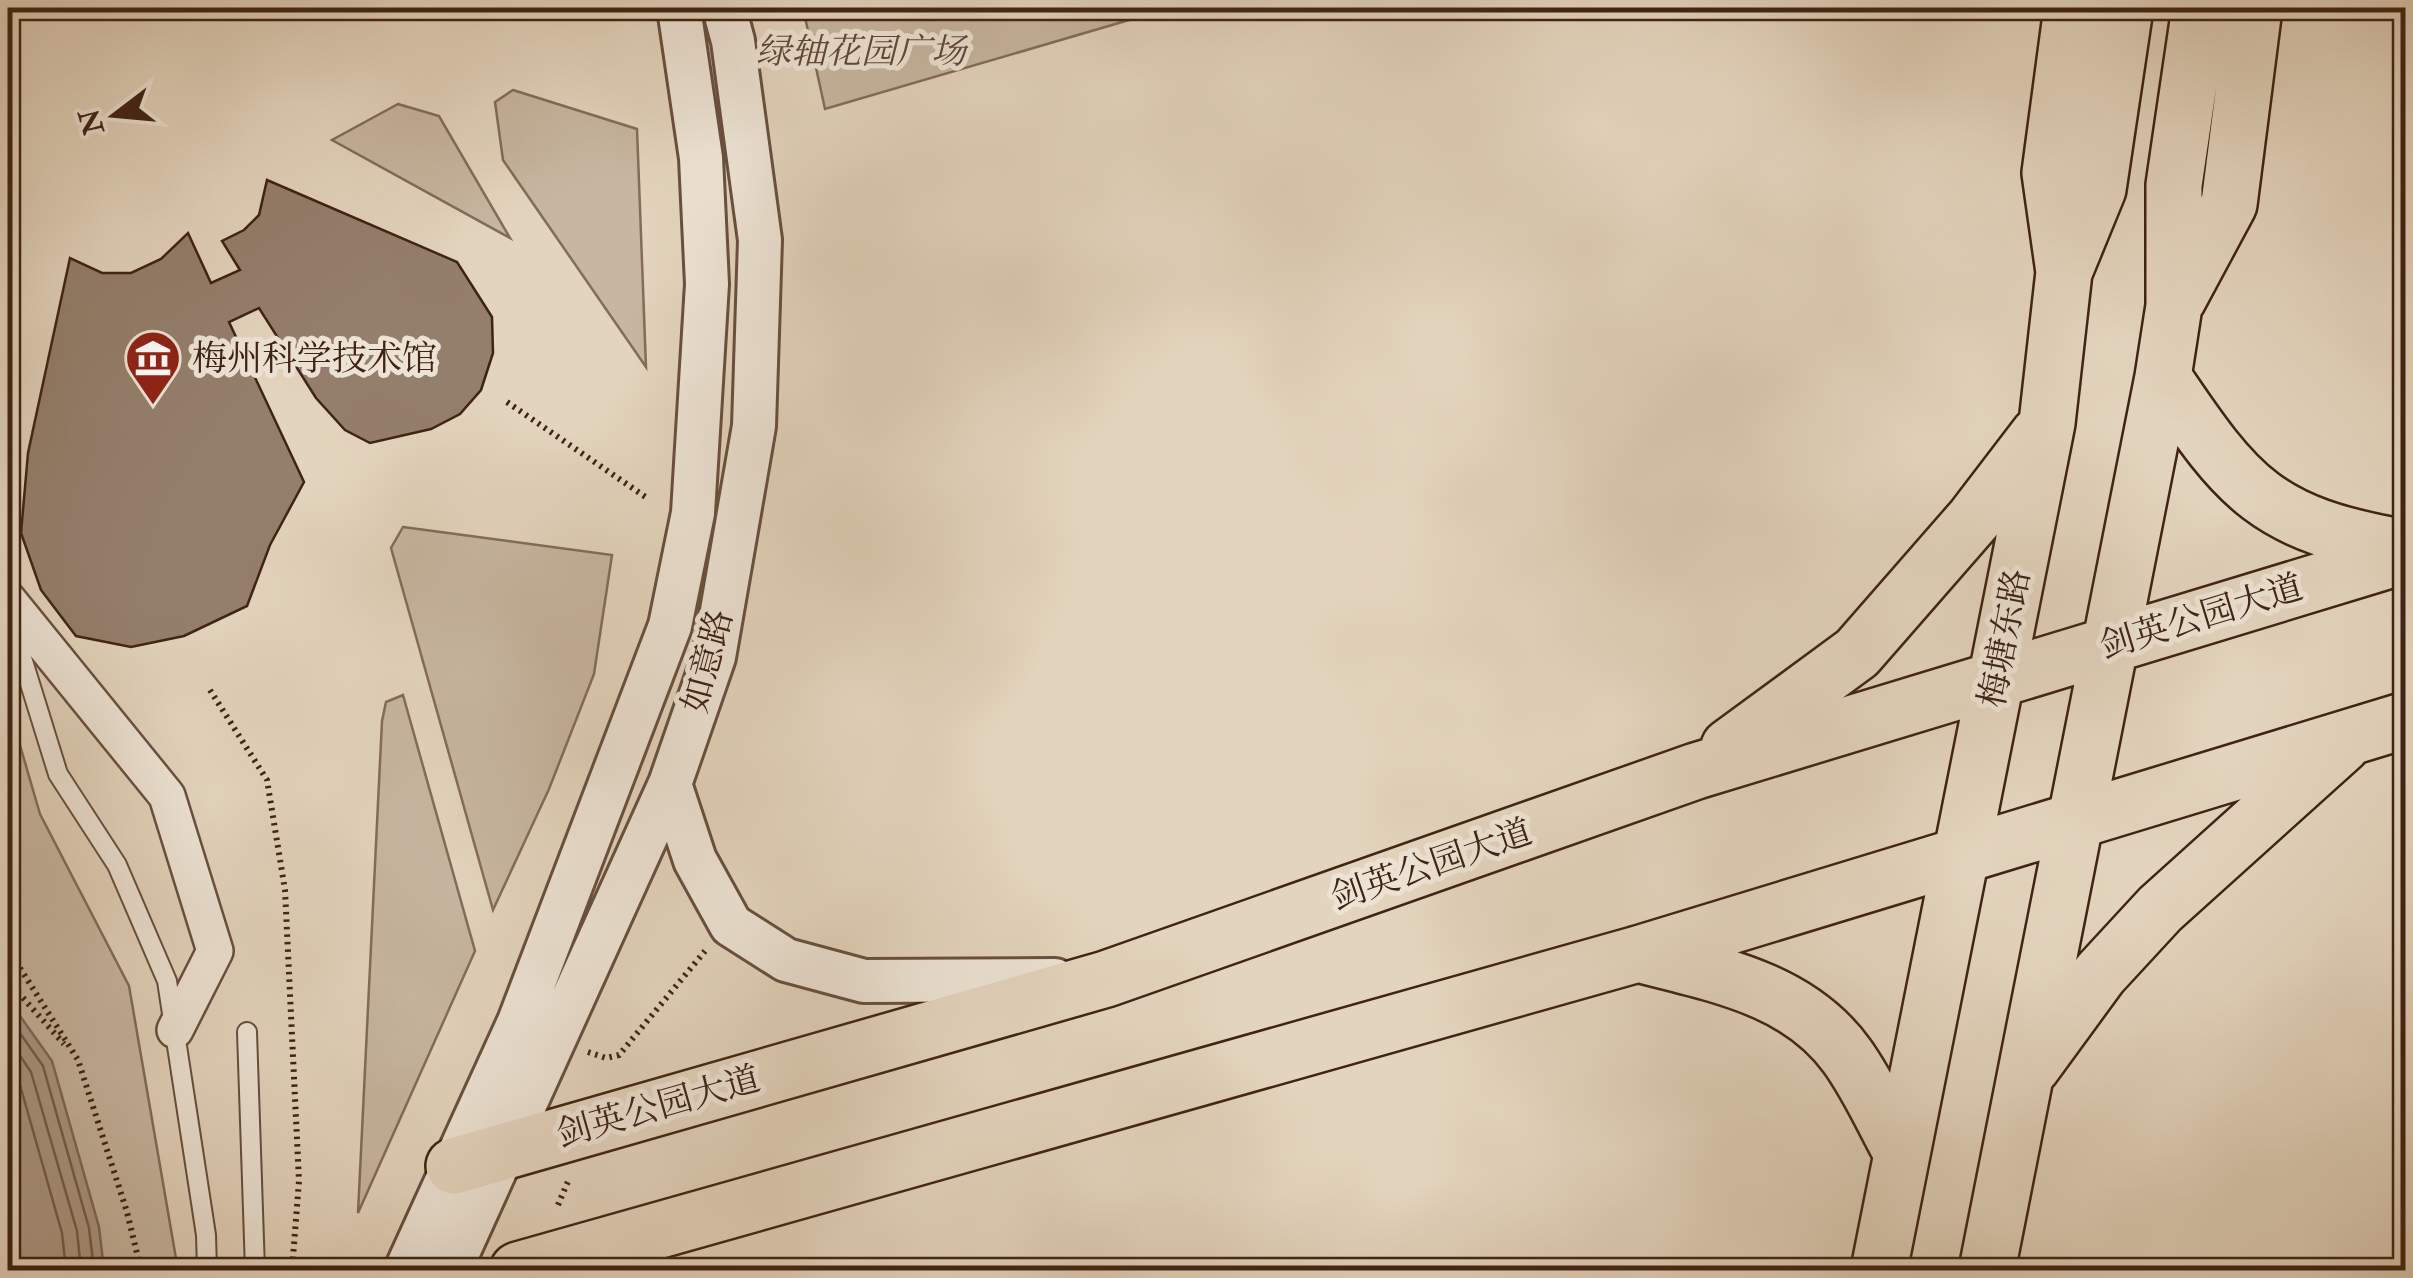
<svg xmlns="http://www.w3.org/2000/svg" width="2413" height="1278" font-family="'IM FELL Double Pica','Noto Serif SC',serif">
	<rect width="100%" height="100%" fill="#e3d4bd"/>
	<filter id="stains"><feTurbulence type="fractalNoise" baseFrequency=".002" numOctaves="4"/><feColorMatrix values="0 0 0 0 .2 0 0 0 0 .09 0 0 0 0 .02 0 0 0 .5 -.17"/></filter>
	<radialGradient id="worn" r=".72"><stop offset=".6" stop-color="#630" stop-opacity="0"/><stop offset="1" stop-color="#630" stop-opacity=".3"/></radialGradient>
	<path fill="#c7b6a0" stroke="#836c5a" stroke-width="2.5" d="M803,8H1170L825,109Z
		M513,90L637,129L646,367L503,160L495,102Z
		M398,104L439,116L510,238L332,140Z
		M403,527L612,555L594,674L549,789L493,910L391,548Z
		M403,695L475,951L358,1213L382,721L386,702Z
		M8,704L40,814L129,986L178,1270H8Z"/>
	<path fill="#ab9884" stroke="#806958" stroke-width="2.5" d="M8,999L52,1061L99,1227L104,1270H8Z"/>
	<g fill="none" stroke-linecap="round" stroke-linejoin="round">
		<path stroke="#755e4c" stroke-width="2.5" d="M8,1016L43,1066L89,1228L94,1270
			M8,1038L31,1072L77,1231L81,1270
			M8,1063L18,1078L62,1233L66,1270"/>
	</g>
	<path fill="#947f6c" stroke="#3f2315" stroke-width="2.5" d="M267,180L457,262L492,317L493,353L481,390L460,414L431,429L370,443L345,430L316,398L259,308L229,322L304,482L270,545L247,606L184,636L131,647L76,636L41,590L21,533L28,453L70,258L102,273H131L161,259L188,233L211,283L240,270L222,241L244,230L259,215Z"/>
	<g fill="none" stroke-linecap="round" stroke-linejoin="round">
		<g stroke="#684f3f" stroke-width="22">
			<path id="service" d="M9,616L58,774L117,865L167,981L206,1235L207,1270
				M247,1032L255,1270"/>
		</g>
		<g stroke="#684f3f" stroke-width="40">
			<path id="minor" d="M8,600L167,796L215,951L175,1030"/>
		</g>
		<g stroke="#684f3f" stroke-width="48">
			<path id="tertiary" d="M670,784L695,860L731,925L786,960L864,981L1055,980
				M406,1270L519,1022L670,626L693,513L707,284L701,158L679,8
				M450,1270L670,784L714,657L754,426L760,240L733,41L724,8"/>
		</g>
		<g stroke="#3f2315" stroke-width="60">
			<path id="primary" d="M2064,272L2050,173L2072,8
				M2178,299L2229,204L2254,8
				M2163,377C2239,490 2266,524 2406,548
				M1729,747L1857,653L1974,519L2039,434
				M1638,954C1715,974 1798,988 1847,1056C1868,1085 1883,1119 1900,1150
				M2032,1067L2100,974L2160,909L2342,745
				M454,1166L1106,979L1696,771L2406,555
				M518,1270L1638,954L2406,720
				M1879,1270L2047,423L2064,272L2098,189L2125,8
				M1987,1270L2163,377L2174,306V185L2200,8"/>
		</g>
		<path stroke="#3f2315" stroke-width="6" stroke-dasharray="2.5 5" stroke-linecap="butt" d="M507,402L647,498
			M210,690L267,780L285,890L299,1181L292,1270
			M8,949L78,1060L127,1212L141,1270
			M8,981L64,1044
			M588,1052L606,1058L619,1055L705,951
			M558,1205L569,1179"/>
		<use href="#service" stroke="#ede3d4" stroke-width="18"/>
		<use href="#minor" stroke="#ede3d4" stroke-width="35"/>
		<use href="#tertiary" stroke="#ede3d4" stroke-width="42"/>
		<use href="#primary" stroke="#e3d4bd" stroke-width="55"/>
	</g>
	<defs>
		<g id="museum-pin" transform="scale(2.875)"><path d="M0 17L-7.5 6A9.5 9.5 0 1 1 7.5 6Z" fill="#8f2418" stroke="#ede3d4"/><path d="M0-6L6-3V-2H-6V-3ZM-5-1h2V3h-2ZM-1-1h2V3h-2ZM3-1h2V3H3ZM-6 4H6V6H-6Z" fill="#fff"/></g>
	</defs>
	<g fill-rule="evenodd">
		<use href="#museum-pin" x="153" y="358"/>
	</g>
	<g text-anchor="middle" stroke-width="10" stroke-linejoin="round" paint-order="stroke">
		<g font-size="35" font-style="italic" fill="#614838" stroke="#ede3d4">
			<text x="861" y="63">绿轴花园广场</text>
		</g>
		<g font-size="35" fill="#3f2315" stroke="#ede3d4" text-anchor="start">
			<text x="192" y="370">梅州科学技术馆</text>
		</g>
		<g font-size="35" fill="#3f2315" stroke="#ede3d4">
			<text transform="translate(2201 616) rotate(-17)" y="12">剑英公园大道</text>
			<text transform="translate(2004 638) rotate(-79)" y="12">梅塘东路</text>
			<text transform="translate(707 661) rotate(-75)" y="12">如意路</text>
			<text transform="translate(1431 864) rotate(-19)" y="12">剑英公园大道</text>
			<text transform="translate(658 1106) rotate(-16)" y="12">剑英公园大道</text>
		</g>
	</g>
	<rect width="2413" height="1278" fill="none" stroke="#e3d4bd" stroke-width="40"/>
	<rect x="10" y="10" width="2393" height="1258" fill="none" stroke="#3f2315" stroke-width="5"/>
	<rect x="20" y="20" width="2373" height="1238" fill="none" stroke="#3f2315" stroke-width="2.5"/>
	<g transform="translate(115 115) rotate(254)" stroke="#ede3d4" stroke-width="8" paint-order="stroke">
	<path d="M0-8L18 38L0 25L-18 38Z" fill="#3f2315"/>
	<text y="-15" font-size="28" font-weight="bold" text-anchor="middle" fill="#3f2315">N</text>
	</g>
	<rect width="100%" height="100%" filter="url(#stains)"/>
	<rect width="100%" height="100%" fill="url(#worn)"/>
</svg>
